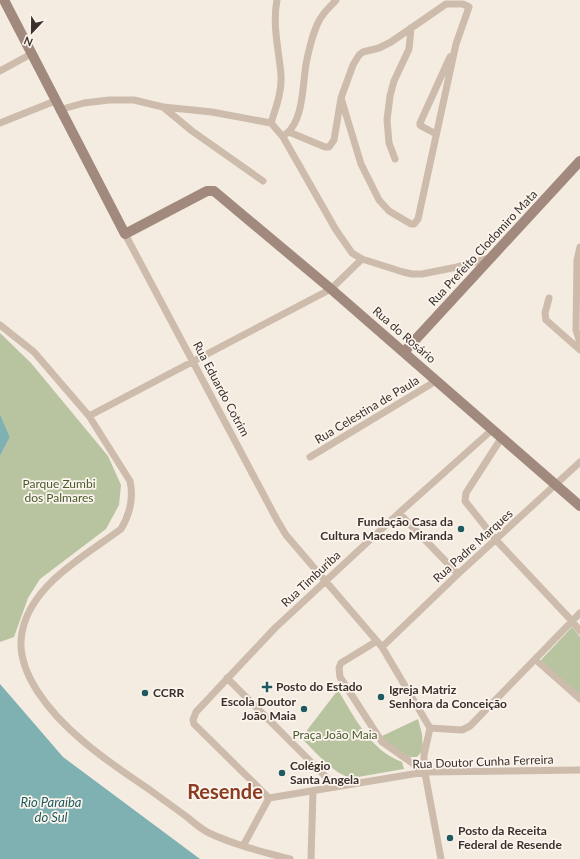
<svg xmlns="http://www.w3.org/2000/svg" width="580" height="859" font-family="Lato,sans-serif">
	<rect width="100%" height="100%" fill="#f4ebe1"/>
	<path fill="#b8c4a0" d="M0,333L31,363L108,456L121,485L119,505L106,529L40,579L28,598L14,637L0,642V456L10,437L0,414Z
		M572,627L580,637V695L540,661Z
		M338,690C355,718 370,750 402,762L404,769L352,778C334,775 315,751 301,738Z
		M418,719L422,734L423,750L417,757H409L384,740L382,736Z"/>
	<path fill="#7fb0b2" d="M0,414L10,437L0,456Z
		M0,684L63,757L200,859H0Z"/>
	<g fill="none" stroke-linecap="round" stroke-linejoin="round">
		<path stroke="#cdbbac" stroke-width="7" d="M0,71L31,54
			M163,107L192,131L263,181
			M59,110L84,103L109,100H134L163,107L212,112L271,123L283,137L336,230L352,253L362,259L403,272L412,274H422L457,267L490,258
			M0,123L55,101
			M271,123C276,107 282,92 281,75C279,50 272,25 277,0
			M289,132L325,147H329L334,140L341,98L353,65L359,55L363,52L379,48L391,42L446,4H463L469,7L456,44L418,219L414,224H411L389,211L379,200L361,164L341,98
			M286,134C305,119 302,81 307,59C310,46 314,27 322,16C326,10 332,5 336,0
			M436,134L423,127L420,125V123L450,57
			M395,159L389,143L387,120L390,96L394,81L409,49L411,28
			M125,234L277,520L286,535L382,647L430,728L424,755V768L441,859
			M580,247L577,260L576,330L580,343
			M549,298L545,313L546,320L580,350
			M0,325L34,352L89,416L130,481C134,499 130,514 121,529C86,555 34,583 23,628C11,671 54,717 84,742C105,760 128,775 150,790C162,799 175,808 187,817C194,823 201,829 209,833C235,845 263,852 290,859
			M89,416L331,289L362,259
			M502,437L466,493L465,501L496,540L572,621L580,631
			M310,457L436,381
			M399,513L458,574
			M377,641L341,663L339,668L340,677L382,742L425,772
			M382,647L458,574L580,462
			M536,660L580,699
			M227,678L336,787
			M430,728L462,730L470,726L580,613
			M269,798L194,724L193,720L196,712L275,628L399,513L493,429
			M269,798L425,772L580,770
			M243,846L269,798
			M311,859L313,791"/>
		<path stroke="#a18a7d" stroke-width="10" d="M4,0L125,234L207,191H214L331,289L580,506
			M404,352L580,161"/>
	</g>
	<g fill="#1f5a5e" stroke="#fbf5ee" stroke-width="1.5">
		<circle cx="461" cy="529" r="4"/>
		<path d="M265 681h4v4h4v4h-4v4h-4v-4h-4v-4h4z"/>
		<circle cx="145" cy="693" r="4"/>
		<circle cx="381" cy="697" r="4"/>
		<circle cx="304" cy="709" r="4"/>
		<circle cx="282" cy="773" r="4"/>
		<circle cx="450" cy="838" r="4"/>
	</g>
	<g text-anchor="middle" stroke-width="3.5" stroke-linejoin="round" paint-order="stroke">
		<g font-size="12" fill="#3b302b" stroke="#fbf5ee">
			<text transform="translate(483 248) rotate(-47)" y="4">Rua Prefeito Clodomiro Mata</text>
			<text transform="translate(404 335) rotate(41)" y="4">Rua do Rosário</text>
			<text transform="translate(221 389) rotate(62)" y="4">Rua Eduardo Cotrim</text>
			<text transform="translate(367 410) rotate(-31)" y="4">Rua Celestina de Paula</text>
			<text transform="translate(473 546) rotate(-42)" y="4">Rua Padre Marques</text>
			<text transform="translate(311 579) rotate(-43)" y="4">Rua Timburiba</text>
			<text transform="translate(483 762) rotate(-2)" y="4">Rua Doutor Cunha Ferreira</text>
		</g>
		<g font-size="12" fill="#4a5a2e" stroke="#fbf5ee">
			<text x="59" y="488">Parque Zumbi<tspan x="59" dy="14">dos Palmares</tspan></text>
			<text x="335" y="739">Praça João Maia</text>
		</g>
		<g font-size="12" font-weight="bold" fill="#3b302b" stroke="#fbf5ee" text-anchor="start">
			<text x="453" y="526" text-anchor="end">Fundação Casa da<tspan x="453" dy="14">Cultura Macedo Miranda</tspan></text>
			<text x="276" y="691">Posto do Estado</text>
			<text x="389" y="694">Igreja Matriz<tspan x="389" dy="14">Senhora da Conceição</tspan></text>
			<text x="153" y="697">CCRR</text>
			<text x="296" y="706" text-anchor="end">Escola Doutor<tspan x="296" dy="14">João Maia</tspan></text>
			<text x="290" y="770">Colégio<tspan x="290" dy="14">Santa Angela</tspan></text>
			<text x="458" y="835">Posto da Receita<tspan x="458" dy="14">Federal de Resende</tspan></text>
		</g>
		<g font-size="13" font-style="italic" fill="#1f5a5e" stroke="#fbf5ee">
			<text x="51" y="807">Rio Paraíba<tspan x="51" dy="15">do Sul</tspan></text>
		</g>
		<g font-size="20" font-weight="bold" fill="#8c3b22" stroke="#fbf5ee">
			<text x="225" y="799">Resende</text>
		</g>
	</g>
	<g transform="translate(32 32) rotate(202)" stroke="#fbf5ee" stroke-width="3" paint-order="stroke">
	<path d="M0-3L7 15L0 10L-7 15Z" fill="#3b302b"/>
	<text y="-6" font-size="11" font-weight="bold" text-anchor="middle" fill="#3b302b">N</text>
	</g>
</svg>
